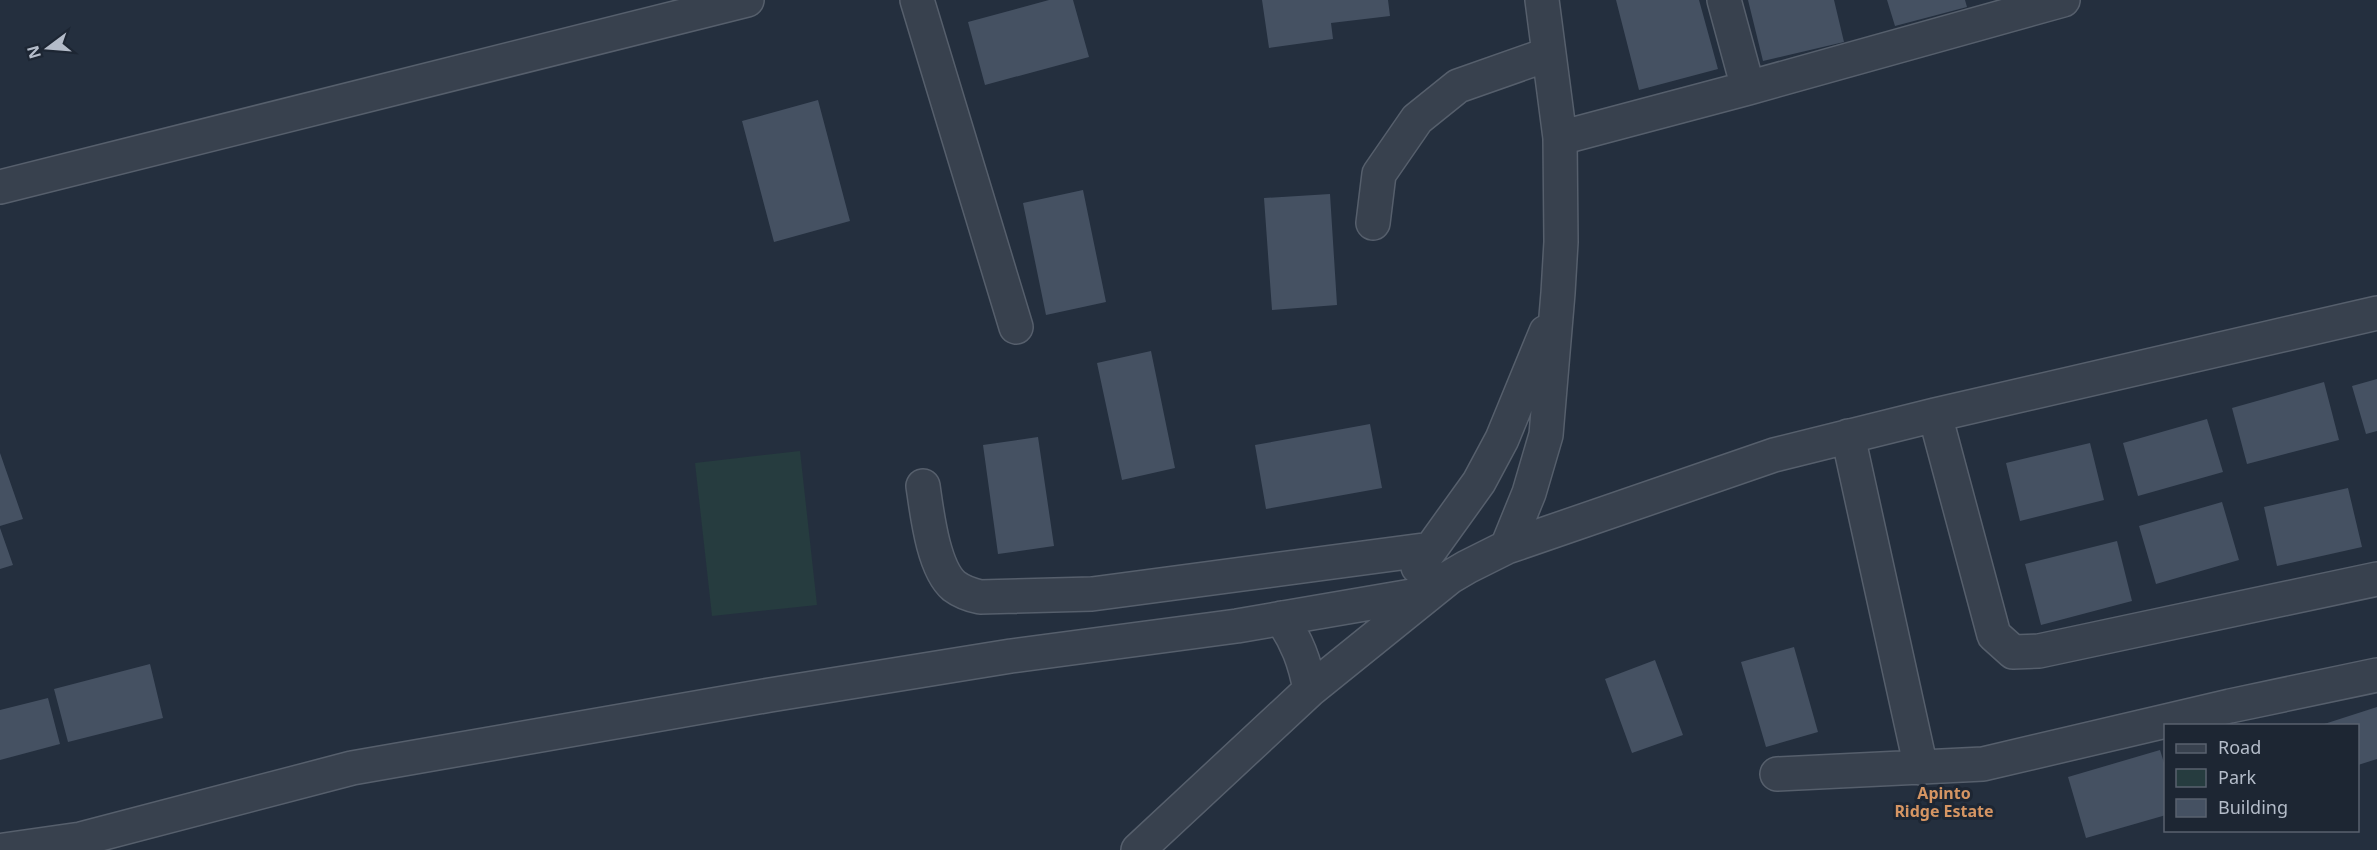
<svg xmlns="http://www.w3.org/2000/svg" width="2377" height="850" font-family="'Noto Sans',sans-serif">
	<rect width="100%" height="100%" fill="#242f3e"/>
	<path fill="#263c3f" d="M800,451L817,605L712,616L695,463Z"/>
	<path fill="#455162" d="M1049,0H1073L1089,57L985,85L968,22Z
		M1262,0H1388L1390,16L1331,23L1333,39L1269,48Z
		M1616,0H1699L1718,69L1639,90Z
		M1748,0H1834L1844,42L1763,61Z
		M1887,0H1965L1967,7L1895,26Z
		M818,100L850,221L774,242L742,121Z
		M1083,190L1106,302L1046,315L1023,203Z
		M1330,194L1337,305L1272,310L1264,198Z
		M1151,351L1175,468L1122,480L1097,363Z
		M2377,379V431L2366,434L2352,386Z
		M2324,382L2339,440L2247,464L2232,408Z
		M2207,419L2223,472L2138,496L2123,443Z
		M1370,424L1382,488L1266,509L1255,445Z
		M1038,437L1054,546L998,554L983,445Z
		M2090,443L2104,500L2020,521L2006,463Z
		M0,453L23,519L0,526Z
		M2348,488L2362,547L2277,566L2264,507Z
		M2222,502L2239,560L2156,584L2139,526Z
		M0,528L13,565L0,569Z
		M2117,541L2132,601L2041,625L2025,564Z
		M1794,647L1818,732L1766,747L1741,662Z
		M1655,660L1683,735L1632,753L1605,679Z
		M150,664L163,718L68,742L54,689Z
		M48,698L60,744L0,760V710Z
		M2377,707V759L2358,765V726H2318Z
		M2160,750L2166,769V815L2086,838L2068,777Z"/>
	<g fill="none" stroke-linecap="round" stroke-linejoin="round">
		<g stroke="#565f6c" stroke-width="36">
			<path id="minor" d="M917,0L1016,327
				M1724,0L1748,88
				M1560,138L1748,88L2063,0
				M0,187L747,0
				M1373,223L1379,174L1417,119L1458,86L1549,54
				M1935,415L1994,635L2013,652L2039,651L2377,579
				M1848,436L1921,768
				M923,486C927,513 933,568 954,586C962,592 971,595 980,597L1092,594L1431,549
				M1507,547L1529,493L1546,435L1558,293L1561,242L1560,138L1542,0
				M1418,567L1479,482L1502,439L1546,332
				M1281,618C1297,641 1305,662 1310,690
				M1777,774L1983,764L2230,706L2377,675
				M4,850L81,839L352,768L770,695L1011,656L1237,626L1429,593
				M1138,850L1310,690L1450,577L1467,567L1507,547L1774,455L1935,415L2377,313"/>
		</g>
		<use href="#minor" stroke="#38414e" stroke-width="33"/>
	</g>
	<g text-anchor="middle" stroke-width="6" stroke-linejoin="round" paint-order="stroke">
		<g font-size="16" font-weight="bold" fill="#d59563" stroke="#1d2633">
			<text x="1944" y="799">Apinto<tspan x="1944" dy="18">Ridge Estate</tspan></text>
		</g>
	</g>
	<rect x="2164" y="724" width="195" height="108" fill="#1d2633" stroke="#59626f" stroke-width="1.5"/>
	<rect x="2176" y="744" width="30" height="9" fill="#38414e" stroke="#59626f" stroke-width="1.5"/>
	<text x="2218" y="754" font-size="18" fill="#b4bcc9">Road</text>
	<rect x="2176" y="769" width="30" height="18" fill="#263c3f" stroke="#59626f" stroke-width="1.5"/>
	<text x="2218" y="784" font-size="18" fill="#b4bcc9">Park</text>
	<rect x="2176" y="799" width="30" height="18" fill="#455162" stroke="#59626f" stroke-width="1.5"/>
	<text x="2218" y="814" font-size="18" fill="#b4bcc9">Building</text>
	<g transform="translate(48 48) rotate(254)" stroke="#1d2633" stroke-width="4.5" paint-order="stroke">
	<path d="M0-4.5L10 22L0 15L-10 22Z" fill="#b4bcc9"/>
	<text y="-9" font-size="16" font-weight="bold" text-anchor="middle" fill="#b4bcc9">N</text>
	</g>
</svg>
